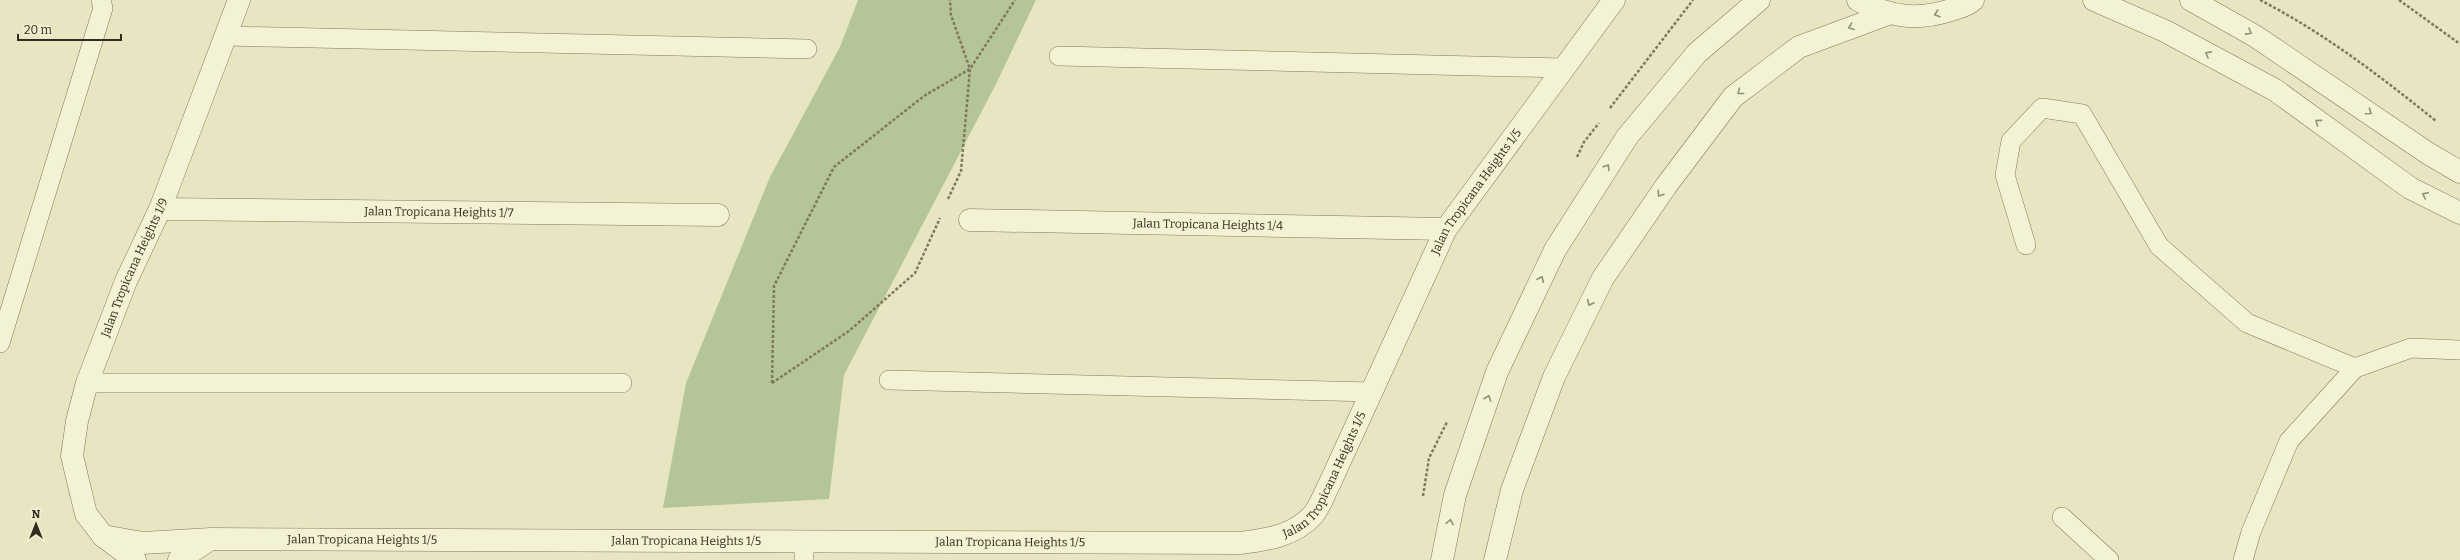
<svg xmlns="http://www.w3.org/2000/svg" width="2460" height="560" font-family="Bitter,serif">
	<rect width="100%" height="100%" fill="#e8e6c2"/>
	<path fill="#b4c597" d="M858,0H1036L996,84L844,375L829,499L663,508L686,383L770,177L840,47Z"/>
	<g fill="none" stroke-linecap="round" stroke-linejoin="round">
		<g stroke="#80785b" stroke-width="20">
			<path id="service" d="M226,36L807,49
				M1059,56L1562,68
				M2026,245L2005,175L2011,141L2042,108L2082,114L2159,246L2247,323L2355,368
				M0,343L103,8L101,0
				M889,380L1372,392
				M87,383H622
				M2062,517L2109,560
				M804,560V542
				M2243,560L2251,532L2289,441L2355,368L2411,348L2460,350"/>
		</g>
		<g stroke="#80785b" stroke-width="23">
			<g id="minor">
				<path id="s1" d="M160,209L718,215"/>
				<path id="s2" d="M970,220L1446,229"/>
				<path id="s3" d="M103,536L143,543L211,539L1240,543C1266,540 1294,536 1313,515C1320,507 1324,494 1329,485L1446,229L1614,0"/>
				<path id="s4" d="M135,560L103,536L86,514L72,456L77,421L87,383L126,281L160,209L239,0"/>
				<path d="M179,560L209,540"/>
			</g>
		</g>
		<g stroke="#80785b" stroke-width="23">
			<path id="tertiary" d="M1858,0C1889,17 1917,21 1951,10C1959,7 1967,6 1973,0
				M2094,0L2165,31L2275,90L2410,188L2460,213
				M2191,0L2255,36L2429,154L2460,172
				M1442,560L1455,495L1497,372L1555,250L1627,137L1697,53L1759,0
				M1495,560L1512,490L1554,377L1603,278L1666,186L1733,97L1799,47L1888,14"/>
		</g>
		<path stroke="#80785b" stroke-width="2.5" stroke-dasharray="3 2" stroke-linecap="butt" d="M2260,0C2324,33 2380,76 2436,121
			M2399,0L2460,44
			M1610,108L1693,0
			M1577,157L1584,142L1599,123
			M948,199L961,171L970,69L951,15L950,0
			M772,383L774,286L834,167L924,96L970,69L1015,0
			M772,383L849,331L915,273L940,218
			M1423,496L1429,458L1447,422"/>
		<use href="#service" stroke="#f4f2d4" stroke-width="19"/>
		<use href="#minor" stroke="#f4f2d4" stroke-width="22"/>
		<use href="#tertiary" stroke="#f4f2d4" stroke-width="22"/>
	</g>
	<defs><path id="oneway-chevron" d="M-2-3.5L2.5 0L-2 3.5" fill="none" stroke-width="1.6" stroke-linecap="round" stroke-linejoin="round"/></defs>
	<g stroke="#928f79">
		<use href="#oneway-chevron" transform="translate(1937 14) rotate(162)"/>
		<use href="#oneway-chevron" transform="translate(1851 27) rotate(160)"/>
		<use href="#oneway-chevron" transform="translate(2249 32) rotate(29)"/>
		<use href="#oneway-chevron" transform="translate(2208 54) rotate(-151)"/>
		<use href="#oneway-chevron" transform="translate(1740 92) rotate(142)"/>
		<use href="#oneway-chevron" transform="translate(2369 112) rotate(35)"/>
		<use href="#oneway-chevron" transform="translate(2318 122) rotate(-144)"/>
		<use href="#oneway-chevron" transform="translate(1607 167) rotate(-58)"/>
		<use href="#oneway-chevron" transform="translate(1660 194) rotate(124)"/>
		<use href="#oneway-chevron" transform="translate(2425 195) rotate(-154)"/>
		<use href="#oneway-chevron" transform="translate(1541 279) rotate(-65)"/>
		<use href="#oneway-chevron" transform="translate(1590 303) rotate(116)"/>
		<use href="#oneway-chevron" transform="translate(1488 398) rotate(-71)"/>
		<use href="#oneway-chevron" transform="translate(1450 522) rotate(-79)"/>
	</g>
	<g text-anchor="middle" stroke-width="4" stroke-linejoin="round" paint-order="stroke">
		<g font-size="12" fill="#312c1e" stroke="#f0efd0">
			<text dy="4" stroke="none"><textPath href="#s3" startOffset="1581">Jalan Tropicana Heights 1/5</textPath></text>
			<text dy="4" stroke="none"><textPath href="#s1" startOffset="279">Jalan Tropicana Heights 1/7</textPath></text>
			<text dy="4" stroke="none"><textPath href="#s2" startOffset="238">Jalan Tropicana Heights 1/4</textPath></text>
			<text dy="4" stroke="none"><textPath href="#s4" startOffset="327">Jalan Tropicana Heights 1/9</textPath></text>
			<text dy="4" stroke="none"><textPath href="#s3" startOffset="1257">Jalan Tropicana Heights 1/5</textPath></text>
			<text dy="4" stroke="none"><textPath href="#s3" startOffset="260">Jalan Tropicana Heights 1/5</textPath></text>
			<text dy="4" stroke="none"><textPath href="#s3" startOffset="584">Jalan Tropicana Heights 1/5</textPath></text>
			<text dy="4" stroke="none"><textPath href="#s3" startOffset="908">Jalan Tropicana Heights 1/5</textPath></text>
		</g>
	</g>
	<g transform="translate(36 524)" stroke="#f0efd0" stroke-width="3" paint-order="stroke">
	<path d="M0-3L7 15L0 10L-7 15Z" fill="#312c1e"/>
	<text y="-6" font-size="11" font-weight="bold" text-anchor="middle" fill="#312c1e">N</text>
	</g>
	<path d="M18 34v6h103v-6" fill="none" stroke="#312c1e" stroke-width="2"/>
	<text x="24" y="34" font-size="12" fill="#312c1e" stroke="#f0efd0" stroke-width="3" paint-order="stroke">20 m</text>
</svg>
